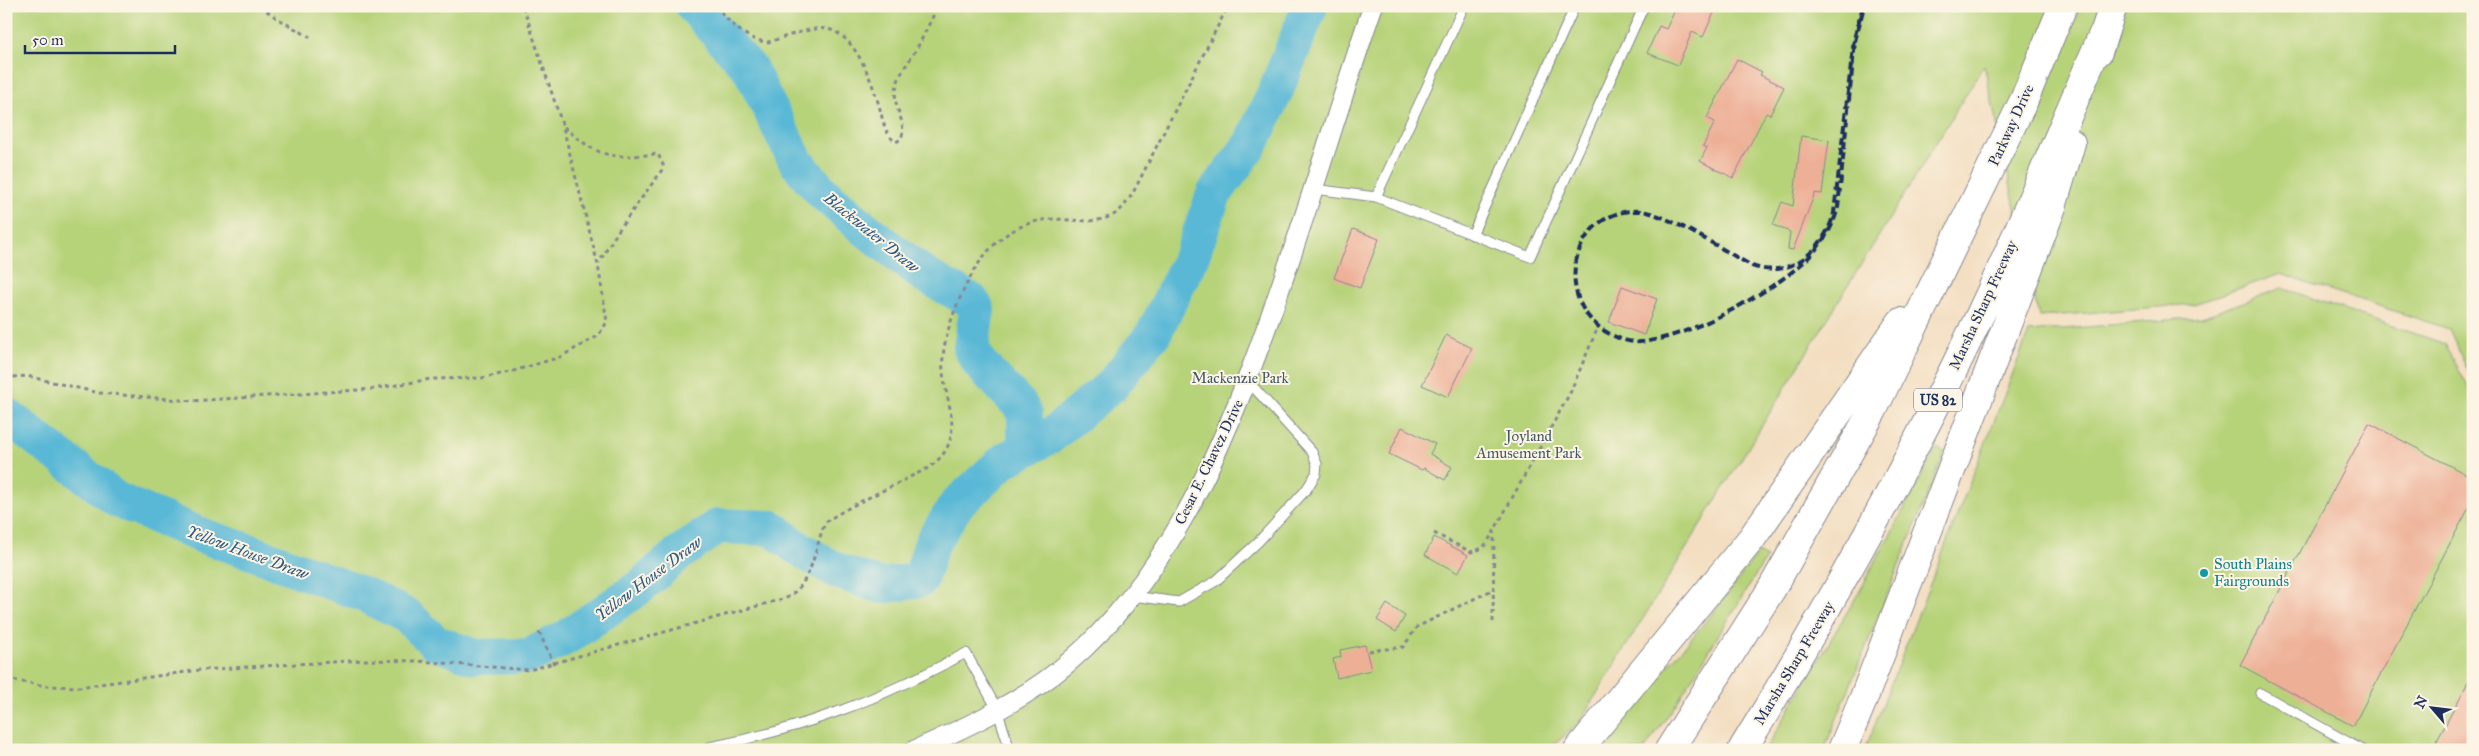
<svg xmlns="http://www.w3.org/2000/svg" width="2479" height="756" font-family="'IM FELL Great Primer',serif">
	<rect width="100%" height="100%" fill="#fcf5e5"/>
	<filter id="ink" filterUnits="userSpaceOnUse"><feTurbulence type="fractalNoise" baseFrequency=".02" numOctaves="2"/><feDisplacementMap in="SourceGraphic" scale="10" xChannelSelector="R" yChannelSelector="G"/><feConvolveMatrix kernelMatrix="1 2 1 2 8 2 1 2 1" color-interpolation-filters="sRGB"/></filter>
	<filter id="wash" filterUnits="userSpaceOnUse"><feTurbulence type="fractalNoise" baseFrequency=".0096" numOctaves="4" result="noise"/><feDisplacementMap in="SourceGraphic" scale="20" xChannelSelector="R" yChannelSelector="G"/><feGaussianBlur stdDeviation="1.12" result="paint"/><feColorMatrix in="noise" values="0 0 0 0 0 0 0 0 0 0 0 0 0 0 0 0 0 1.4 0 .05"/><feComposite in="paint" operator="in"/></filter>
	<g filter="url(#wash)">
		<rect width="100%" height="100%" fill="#f3dec1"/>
		<path fill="#b7d37a" stroke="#69816c" d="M6,6H2473V381L2449,329L2281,274L2194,304L2039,317L1984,65L1578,724L1548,750H6Z
			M2282,288L2445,344L2473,396V750H1865L2029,332L2202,317Z
			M1937,448L1945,452L1824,750H1765L1862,587Z
			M1758,553L1766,558L1678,701L1644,750H1596L1718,607Z"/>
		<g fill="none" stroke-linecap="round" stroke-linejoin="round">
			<path stroke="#58b8d6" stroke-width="36" d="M693,6L750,69L797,163L823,193L864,228L926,276L972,301L977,310L971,348L981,365L1019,404L1025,414V437L1035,444
				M6,415L117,500L203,536L251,552L365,595L407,616L436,643L475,657L529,656L567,637L640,587L678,554L718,526L772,528L795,546L837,571L881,586L920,580L932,543L957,504L1005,460L1052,435L1112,385L1154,333L1192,255L1214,194L1251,144L1276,90L1310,6"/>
		</g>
		<g id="blocks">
			<path fill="#edaf95" d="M1677,6H1717L1703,37L1692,32L1678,65L1647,53L1659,26L1666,29Z
				M1737,59L1762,72L1760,75L1784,87L1770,115L1766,113L1733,178L1700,161L1707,148L1703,146L1715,122L1707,118Z
				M1801,136L1829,140L1822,194L1815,193L1793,250L1788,249L1790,232L1773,225L1782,202L1793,206Z
				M1353,229L1379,239L1360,288L1334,278Z
				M1622,286L1657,299L1644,335L1609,322Z
				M1446,335L1472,348L1448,397L1422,385Z
				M2369,423L2473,478V500L2353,726L2240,665Z
				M1402,427L1435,444L1430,454L1452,467L1445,480L1424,468L1422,470L1389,454Z
				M1434,537L1468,555L1458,573L1425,555Z
				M1387,604L1405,616L1396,632L1377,620Z
				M1365,645L1371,670L1337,678L1333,659L1341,657L1340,650Z
				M2473,673V750H2432Z"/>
		</g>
	</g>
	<g filter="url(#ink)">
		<use href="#blocks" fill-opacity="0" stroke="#878690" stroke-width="1"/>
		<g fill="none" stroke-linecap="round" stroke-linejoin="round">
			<g stroke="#878690" stroke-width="11">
				<path id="lane" d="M1314,189L1376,197L1464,6
					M1376,197L1530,257L1644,6
					M1472,235L1575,6
					M1132,596L1179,602L1216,581L1258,542L1306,490L1316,474L1317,464L1312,452L1247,380
					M2260,693L2362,750
					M710,747C806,728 880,699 966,653L997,709L1010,750"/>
			</g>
			<g stroke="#878690" stroke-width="21">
				<path id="street" d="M915,750C967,727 1025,700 1069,662C1162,582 1215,466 1257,353C1300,239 1333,121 1373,6"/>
			</g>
			<g stroke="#878690" stroke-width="30">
				<path id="highway" d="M2098,52L2113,6
					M1578,750L1752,538L1901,322
					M1669,750L1771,590L1873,410L2024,100L2063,6
					M1742,750C1829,609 1909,464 1980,315C2024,222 2062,127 2103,34
					M1842,750L1863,700L2052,207L2071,143"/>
			</g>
			<path stroke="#878690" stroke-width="3" stroke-dasharray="4 4" stroke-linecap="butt" d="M260,6L278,19L310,37
				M716,6C729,22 746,41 768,42C783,38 812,26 827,29C856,34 873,84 880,109C883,121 885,135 896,142L901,139C908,122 892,108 896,90C898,74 909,62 917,48C924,35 931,20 938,6
				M564,127C602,160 610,158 658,154L664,167L618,231L598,264
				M6,381L13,377L27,376L99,393L192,401L373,389L431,379L482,378L510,372L560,357L598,336L607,322L598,265L563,127L523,6
				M1434,533L1471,552L1483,548L1494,532
				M1493,622L1494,531L1570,393L1598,327
				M539,632L554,664
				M1369,651L1403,647L1417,627L1494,589
				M6,679L46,686L79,687L200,670L363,660L418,661L529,670L786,598C811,585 814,553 823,528L827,521C851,505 879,493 904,480C915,474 928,470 937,461C969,430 939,394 943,357C946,324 967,275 989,250C1005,232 1028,220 1052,219C1073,219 1099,226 1118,212C1126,205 1131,196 1136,187L1228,6"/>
			<use href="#lane" stroke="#fff" stroke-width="9"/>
			<use href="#street" stroke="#fff" stroke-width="19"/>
			<use href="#highway" stroke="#fff" stroke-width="28"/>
			<path stroke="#1b2f5e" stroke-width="4" stroke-dasharray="8 4" stroke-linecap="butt" d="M1863,6L1854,39L1834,213C1825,249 1790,280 1752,266C1728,253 1664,212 1640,211C1573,207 1549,300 1608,333C1617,338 1629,343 1640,342C1672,340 1719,318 1746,302C1785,279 1827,253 1838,207L1855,41L1864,6"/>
		</g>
	</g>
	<circle fill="#0f9aa8" stroke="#fcf5e5" stroke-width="2" cx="2204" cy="573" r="5"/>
	<g text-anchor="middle" stroke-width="4" stroke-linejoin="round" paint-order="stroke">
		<rect fill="#fcf5e5" stroke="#5e6a86" stroke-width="1" x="1914" y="388.5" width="48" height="23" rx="4"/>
		<g font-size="14" font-weight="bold" fill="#1b2f5e">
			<text x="1938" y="405">US 82</text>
		</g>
		<g font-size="15" fill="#1b2f5e" stroke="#fcf5e5">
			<text transform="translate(2011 125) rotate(-65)" y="5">Parkway Drive</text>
			<text transform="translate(1983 305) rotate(-65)" y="5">Marsha Sharp Freeway</text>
			<text transform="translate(1209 462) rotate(-64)" y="5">Cesar E. Chavez Drive</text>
			<text transform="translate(1794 663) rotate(-59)" y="5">Marsha Sharp Freeway</text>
		</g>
		<g font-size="15" fill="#425865" stroke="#fcf5e5">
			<text x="1240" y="383">Mackenzie Park</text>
			<text x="1529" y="441">Joyland<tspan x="1529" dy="17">Amusement Park</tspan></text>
		</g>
		<g font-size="15" fill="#0d838f" stroke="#fcf5e5" text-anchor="start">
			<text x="2214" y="569">South Plains<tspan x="2214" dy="17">Fairgrounds</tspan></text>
		</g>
		<g font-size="16" font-style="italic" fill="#2d5882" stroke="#fcf5e5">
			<text transform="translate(872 232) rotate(39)" y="6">Blackwater Draw</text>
			<text transform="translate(248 552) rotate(20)" y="6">Yellow House Draw</text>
			<text transform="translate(648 578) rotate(-37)" y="6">Yellow House Draw</text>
		</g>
	</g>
	<rect width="2479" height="756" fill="none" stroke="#fcf5e5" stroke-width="25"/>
	<g transform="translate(2432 708) rotate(298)" stroke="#fcf5e5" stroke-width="4" paint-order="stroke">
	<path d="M0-4L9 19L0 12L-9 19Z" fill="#1b2f5e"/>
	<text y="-8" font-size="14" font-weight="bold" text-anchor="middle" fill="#1b2f5e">N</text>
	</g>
	<path d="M25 45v8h150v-8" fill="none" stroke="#1b2f5e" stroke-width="2.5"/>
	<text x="32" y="45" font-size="15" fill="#1b2f5e" stroke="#fcf5e5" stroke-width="4" paint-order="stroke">50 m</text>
</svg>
